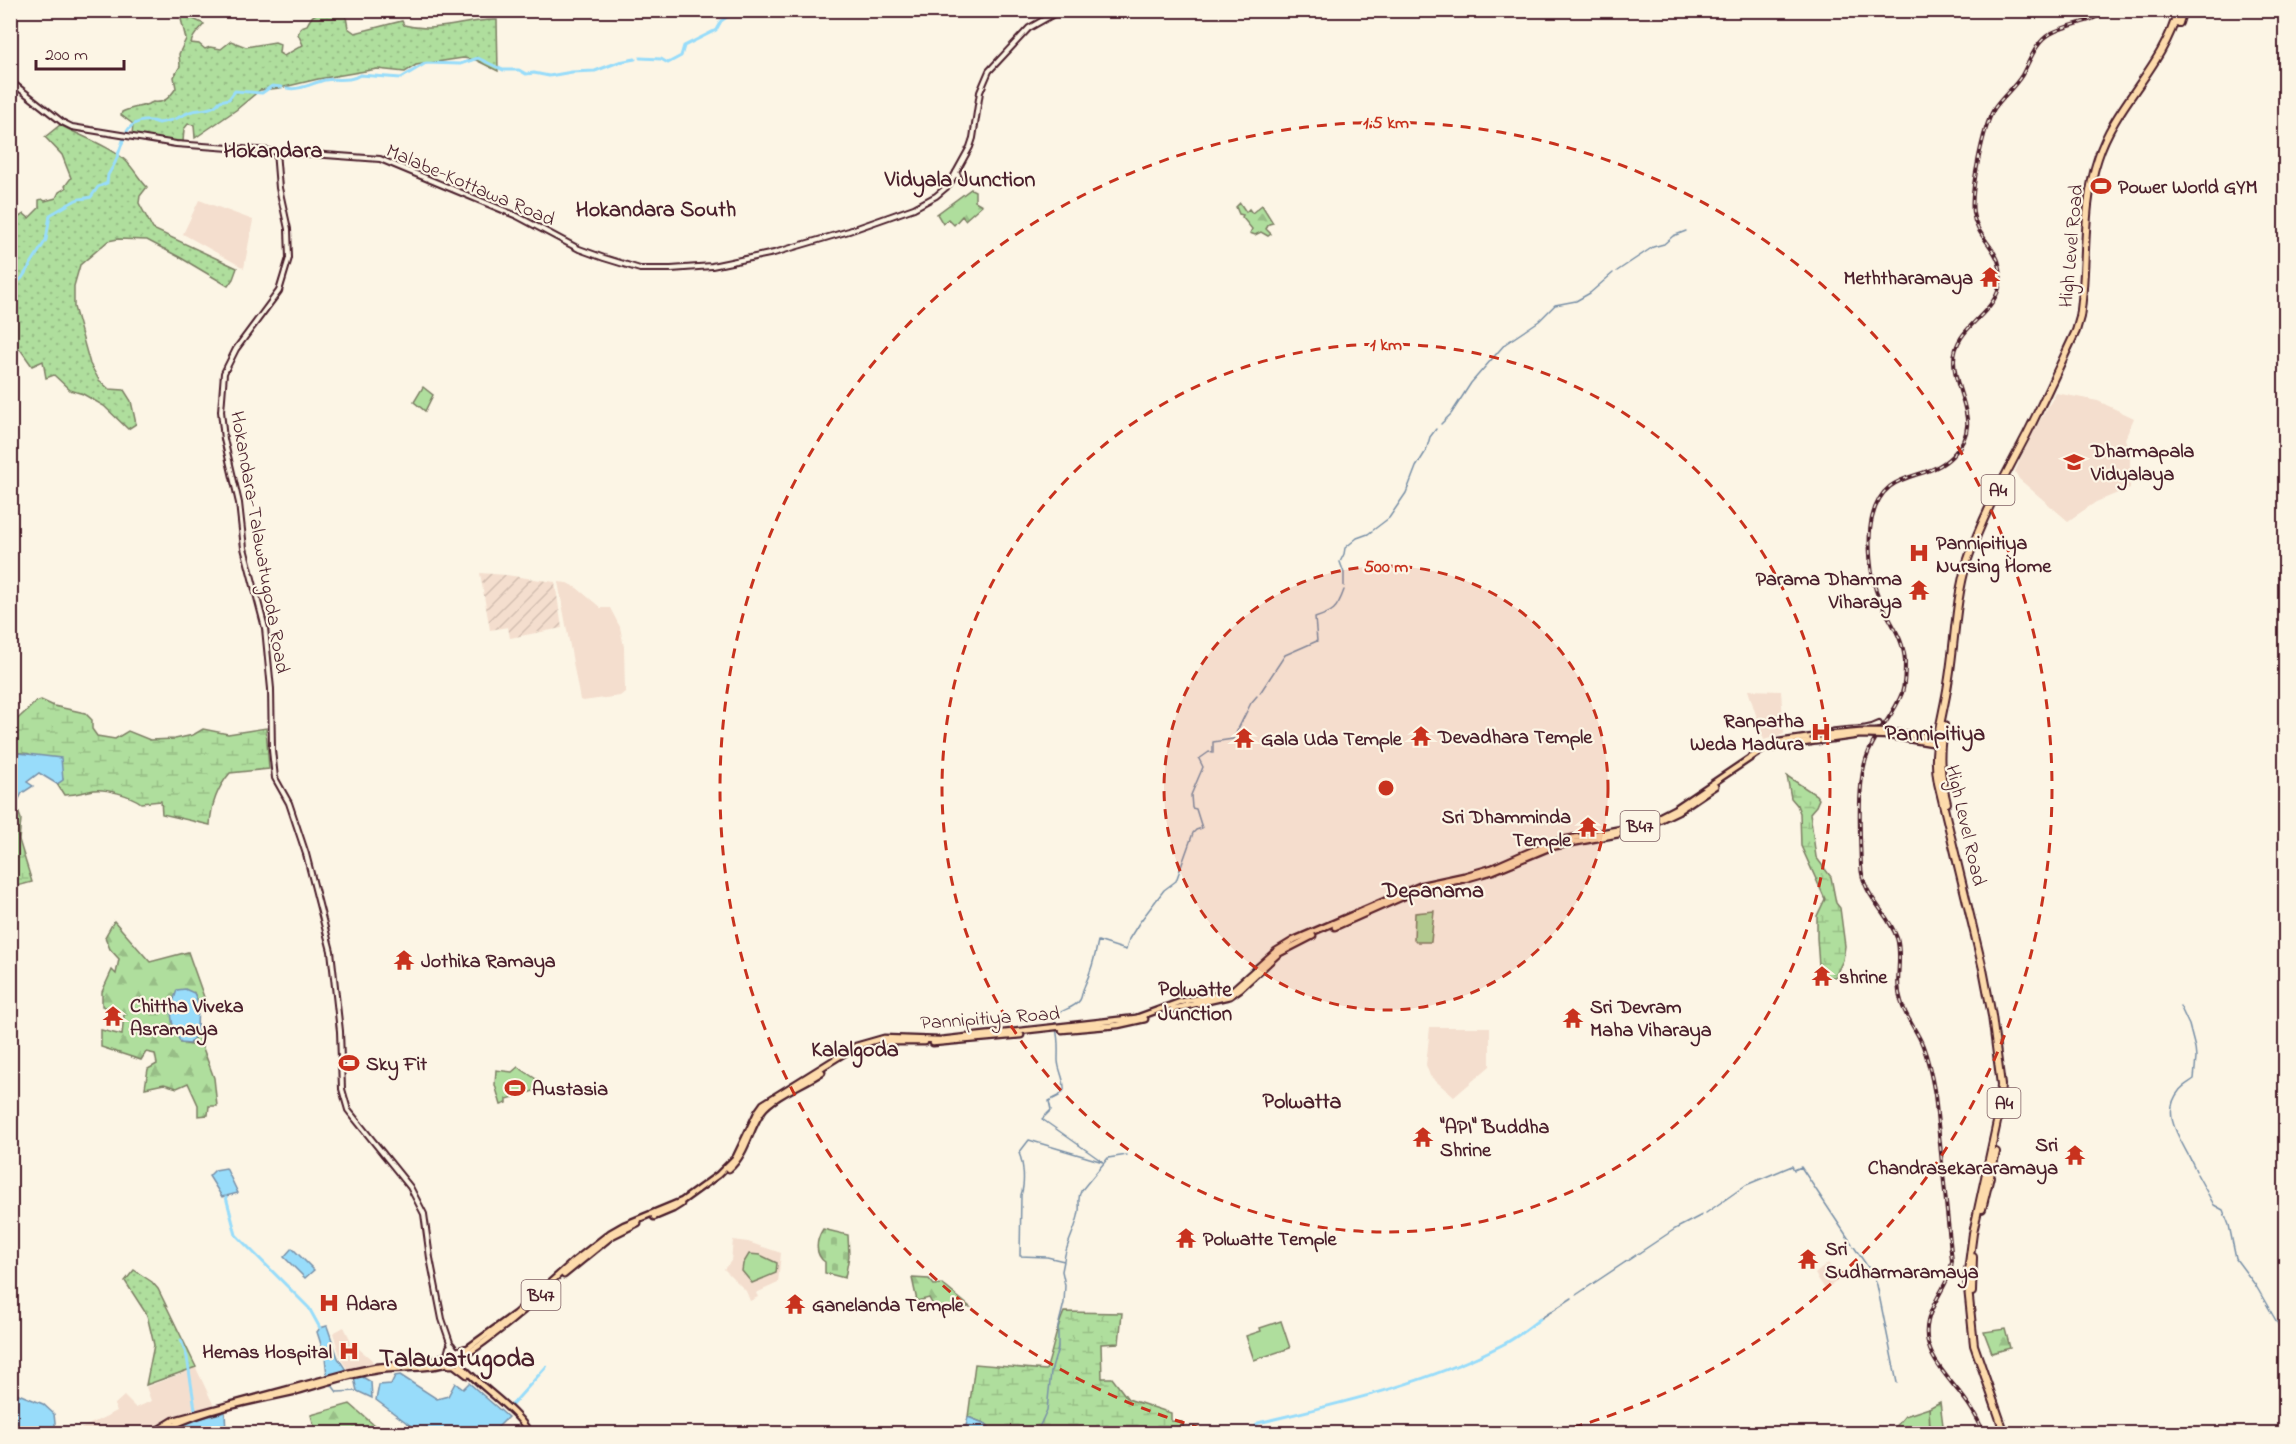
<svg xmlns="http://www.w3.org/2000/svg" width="2296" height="1444" font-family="'Indie Flower',sans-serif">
	<defs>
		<pattern id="industrial-furrows" width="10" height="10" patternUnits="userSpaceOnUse" patternTransform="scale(1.5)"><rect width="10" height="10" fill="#f4dece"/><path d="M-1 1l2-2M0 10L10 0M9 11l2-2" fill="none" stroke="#d3beb1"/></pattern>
		<pattern id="grass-dots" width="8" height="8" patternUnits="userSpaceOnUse" patternTransform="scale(1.5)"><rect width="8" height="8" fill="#afde9d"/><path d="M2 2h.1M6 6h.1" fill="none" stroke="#98be87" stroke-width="1.8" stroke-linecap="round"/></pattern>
		<pattern id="forest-firs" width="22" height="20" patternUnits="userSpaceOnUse" patternTransform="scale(1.5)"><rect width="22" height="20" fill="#afde9d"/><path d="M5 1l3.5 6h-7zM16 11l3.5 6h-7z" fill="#98be87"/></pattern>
		<pattern id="wetland-marsh" width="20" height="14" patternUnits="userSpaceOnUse" patternTransform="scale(1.5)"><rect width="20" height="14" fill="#afde9d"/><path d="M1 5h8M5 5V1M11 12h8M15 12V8" fill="none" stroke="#98be87"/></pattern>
		<pattern id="cemetery-stones" width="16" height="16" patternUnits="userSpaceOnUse" patternTransform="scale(1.5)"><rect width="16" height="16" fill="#afde9d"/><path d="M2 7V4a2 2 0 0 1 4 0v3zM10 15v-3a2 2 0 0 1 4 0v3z" fill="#98be87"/></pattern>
	</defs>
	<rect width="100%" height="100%" fill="#fcf5e5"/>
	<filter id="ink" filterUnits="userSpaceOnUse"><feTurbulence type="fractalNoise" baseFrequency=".0167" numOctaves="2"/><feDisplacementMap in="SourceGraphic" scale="12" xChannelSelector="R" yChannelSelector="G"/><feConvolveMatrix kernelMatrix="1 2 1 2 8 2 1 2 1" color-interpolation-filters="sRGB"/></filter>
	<g filter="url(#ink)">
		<path fill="#f4dece" d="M199,200L253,220L244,268L183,234Z
			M2056,393L2098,401L2134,418L2125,439L2130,453V488L2096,502L2068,521L2019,479L2015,472L2029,439Z
			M558,582L567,583L577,588L601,608H610L620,627L624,647L625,692L620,696L583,701L580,700Z
			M1748,690L1781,691L1784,734L1764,740Z
			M1430,1027H1490V1066L1454,1097L1430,1076L1426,1065Z
			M733,1240L748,1242L781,1253L778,1283L756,1293L758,1297L750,1301L746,1291L724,1269L731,1261Z
			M1828,1263L1836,1273L1839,1272L1844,1277L1825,1289L1815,1274Z
			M344,1327L352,1343L371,1359L374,1364L348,1370L341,1359L333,1333Z
			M196,1368L214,1406L173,1418L147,1433L70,1434L117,1411L114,1405L124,1396L136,1408L151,1401L146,1387Z"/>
		<path fill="url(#industrial-furrows)" d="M480,573L506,575L555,582L562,628L510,638L508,627L490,630Z"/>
		<path fill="url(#grass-dots)" stroke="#7c7e64" stroke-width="1.5" d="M179,11H187L191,18L204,24C199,31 193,34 191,43L199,44L205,49L210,47L221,49L231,41L246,47L275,42L280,44L279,53L284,56L303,45L298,34L301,27L307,25C317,5 325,11 345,11L348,28L355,33L402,21L404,25C437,34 465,19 497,20L498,71L476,60L463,58L416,65L405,72L377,69L318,79L280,88L260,90L236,110L195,138L194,125L188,124L184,129L183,142L132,135L133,124L121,115L122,112C132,107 144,107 153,102C164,104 170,97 176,88L174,77L180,66L179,54L186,39Z
			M60,125C80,136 110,146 126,161C134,169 139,179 147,187L140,196L139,203L153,229L237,268L233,279L228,286L181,258L147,240L118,239L108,241L80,265L74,286V307L90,364L99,380L109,389L124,390L131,401L136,424L128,429L104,406L83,394L70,390L54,375L46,378L43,361L32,366L20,349L11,350V222L24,214L29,218L39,208V200L42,199L45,201L56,198L59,192L66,188L65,186L71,178L62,155L45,137Z
			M134,1270L152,1282L158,1289L196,1367L146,1385L154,1345L147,1315L125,1281Z"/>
		<path fill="url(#forest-firs)" stroke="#7c7e64" stroke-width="1.5" d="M971,189L975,191V201L982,205L965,220L962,216L954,225L948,219L943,224L937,214Z
			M1240,203L1246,212L1249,209L1252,213L1262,205L1273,223L1269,224L1266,229L1271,234L1268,236L1261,232L1255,235L1250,233L1252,229L1242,217L1243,215L1239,214L1236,207Z
			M114,921L150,962L188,952L205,1000L198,1002L194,993L181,1043L191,1045L197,1032L214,1078L217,1106H209L208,1115L198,1116V1105L188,1083L177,1088L164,1084L145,1088L148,1069L157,1064L155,1054L146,1052L141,1060L101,1047V1030L122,1035L124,1014L102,1006V992L112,970L116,974L119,959L110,949L105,937Z
			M912,1278L929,1279L934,1285L942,1284L970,1307H934L929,1298L917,1301Z
			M2005,1329L2010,1348L1992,1353L1984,1332Z
			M1940,1402L1944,1433H1930L1929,1408Z
			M350,1404L383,1433H316L311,1415Z"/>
		<path fill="url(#wetland-marsh)" stroke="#7c7e64" stroke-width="1.5" d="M41,700L54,706L85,713L92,720V729L97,736L115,739L128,731L150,740L175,739L193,735L203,729L228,734L266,728L269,769L230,773C217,788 211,805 210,825L162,814L161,801L141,803C132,796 105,788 94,790C82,792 78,795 64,795L57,784L63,779L29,754L11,752L10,726L36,702Z
			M1787,776L1816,795L1819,799L1816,806L1810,813L1816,857L1831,877L1836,903L1840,908L1845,946L1843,960L1835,977H1824L1819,966L1817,938V916L1825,899L1801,846L1800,813L1797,805L1791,798Z
			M16,805L21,819L19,840L32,882L13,887L11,880V810Z
			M1064,1312L1122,1313L1119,1343L1101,1344L1102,1378H1112L1128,1399L1171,1413V1421L1182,1422L1185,1433H994L986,1424L968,1417L975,1364L1046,1370C1053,1351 1055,1331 1064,1312Z"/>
		<path fill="url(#cemetery-stones)" stroke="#7c7e64" stroke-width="1.5" d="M823,1229L848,1235L849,1256L845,1278L825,1273V1262C814,1254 816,1240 823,1229Z"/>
		<path fill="#afde9d" stroke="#7c7e64" stroke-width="1.5" d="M423,387L433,395L425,411L414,402Z
			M1434,911L1431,942H1417L1414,939L1415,913Z
			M518,1067L536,1079L534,1091L507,1099V1103L501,1105L495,1085L496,1070L512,1072Z
			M749,1254L760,1255L777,1263L776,1273L752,1283L742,1271L743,1264Z
			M1281,1321L1290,1348L1254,1360L1246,1336L1261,1331L1260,1328Z
			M1929,1408L1930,1433H1897L1895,1428L1905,1416Z"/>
		<path fill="#98dcfa" stroke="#7990a7" stroke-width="1.5" d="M10,752L61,758L63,780L57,784L39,773L27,782L33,786L22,793L16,805L11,810Z
			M185,989L194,993L198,1002L197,1032L190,1044L181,1043C169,1022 169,1012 177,990Z
			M226,1168L238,1193L222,1197L209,1176L215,1170Z
			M292,1248L314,1270L305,1278L284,1257Z
			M327,1326L338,1358L346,1370L327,1376L325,1357L317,1332L320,1328Z
			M400,1375L437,1399L448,1396L455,1383L463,1389L469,1383L508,1417L492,1433H414L411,1426L376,1400L379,1385L391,1384L395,1376Z
			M361,1376L371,1382L372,1398L357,1391L354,1378Z
			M11,1391L43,1404L54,1414L56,1433H11Z
			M225,1412L226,1433H182L181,1423Z
			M968,1417L986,1424L994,1433H942L966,1426Z"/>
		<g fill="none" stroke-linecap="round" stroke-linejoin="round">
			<path stroke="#7990a7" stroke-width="1.5" d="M1617,271L1653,247L1664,244L1673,236L1686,231
				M1441,424L1451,414L1471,383L1505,344L1539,321L1555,305L1576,301L1590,293L1613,273
				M1344,586V573L1340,562L1344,554L1345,548L1357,538L1368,534L1389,518L1406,493L1416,467L1426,451L1430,437L1436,429
				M1260,693L1285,655L1317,641L1315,618C1333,612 1337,610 1344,590
				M2180,1006L2189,1025L2195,1048L2196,1058L2194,1079C2189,1083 2183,1085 2179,1091C2158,1117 2186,1145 2196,1171
				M1055,1025C1054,1007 1072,1012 1080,1000C1082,997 1082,991 1084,987C1091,972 1095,957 1098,941L1126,950L1129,939L1139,923L1164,890L1176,881L1193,833L1196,830L1202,828L1196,809L1192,808L1191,795L1203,767L1199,759L1209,752L1213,753V742L1233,739L1251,703L1257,696
				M2197,1174L2214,1205L2223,1210L2229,1225L2236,1259L2256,1286L2286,1338
				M1706,1213L1746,1185L1792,1166L1794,1170L1801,1167L1852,1244
				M1854,1247L1872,1273L1877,1285L1897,1383
				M1064,1260C1066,1243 1077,1228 1079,1211C1080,1203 1077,1198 1081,1191L1108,1158L1127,1155
				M1576,1295L1675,1229L1702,1215
				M1540,1319L1572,1298
				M331,1384L337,1392L357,1391
				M1036,1434L1047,1410L1051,1372L1058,1348V1327L1064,1303L1065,1285L1062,1271L1064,1261L1047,1257L1020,1256L1021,1195C1025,1184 1024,1165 1019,1153L1029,1140L1103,1162L1042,1119L1051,1110L1049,1101L1059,1096L1064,1090C1065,1079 1058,1070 1058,1060C1058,1049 1059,1040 1056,1029"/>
			<path stroke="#98dcfa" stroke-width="3" d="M640,58L661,59L668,63L681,56L684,46L716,30L721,21L737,10
				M287,88C299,91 312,83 325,80C336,78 350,82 360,75L401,78L426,63L460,64L478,58L503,70H519L526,74L534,73L549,76L572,72L595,71L619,62L635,59
				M175,119C180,117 188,112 193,111C203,109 214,110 220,101L229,99L235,91L262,93L272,86L282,87
				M126,133C132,121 147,118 159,123L172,120
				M10,289L22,278L46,240L50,215C59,210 67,205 76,200C80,198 86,199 91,197L98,187L107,183L108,175L115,163L124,138
				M226,1197L236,1235L309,1308L320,1328
				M181,1340L187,1357L195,1409
				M511,1406L546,1367
				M1257,1434L1256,1426L1258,1423C1341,1403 1426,1384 1502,1345C1515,1339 1528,1328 1540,1319"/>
			<g stroke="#4a1f2b" stroke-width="8">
				<path id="secondary" d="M10,81L62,122L72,127L176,144L380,159L517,216L579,249L604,258L640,269H671L712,266L774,253L849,231L914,208L936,196L949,185L970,147L973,138L980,92L989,71L1029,28L1061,10
					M276,151L279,188L288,229L289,258L279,291L236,349L224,373L221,411L224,439L239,503L244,548L265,628L271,689L272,750L275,778L289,803L306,854L331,951L340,1031L342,1089L348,1110L410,1187L424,1214L430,1258L442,1319L455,1357
					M956,172L961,182
					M1824,734C1841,727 1863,733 1879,724
					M452,1345L456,1351L465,1348
					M431,1361L447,1355L449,1347"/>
			</g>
			<g stroke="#4a1f2b" stroke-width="9">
				<path id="primary" d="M1891,732L1939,738
					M1890,736L1938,744
					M1772,748L1810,742
					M1645,827L1678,811L1715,786
					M1335,927L1423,888L1465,879L1493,871L1551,847L1619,834
					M1173,1009L1230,996L1240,989L1278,954L1313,936
					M1062,1030L1118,1025L1145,1019
					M883,1042H925
					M933,1043L1021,1035
					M729,1169C747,1153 749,1129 762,1111C774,1095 805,1084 822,1072
					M654,1217L673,1209L681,1204
					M564,1275L612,1236L638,1223
					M456,1359C475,1385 517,1408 530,1434
					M449,1365H454L467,1375
					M151,1434L174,1420L348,1373L376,1367L433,1362L452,1358L461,1353L515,1314L573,1262L610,1233L624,1225L682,1201L718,1175L736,1157L758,1111L763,1104L856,1046L884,1038L940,1040L1136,1018L1180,1002L1229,993L1276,951L1294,940L1422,885L1464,876L1492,868L1540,847L1562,840L1643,825L1676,808L1765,748L1779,742L1826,735
					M158,1434C198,1409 251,1402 297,1391C322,1384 347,1375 372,1371C398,1366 429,1371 454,1361C471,1354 509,1323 524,1310"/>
			</g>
			<g stroke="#4a1f2b" stroke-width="10">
				<path id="highway" d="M2179,23L2183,10
					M1944,725C1938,753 1940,776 1947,803
					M1982,1209L1996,1152
					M1972,1292L1973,1257
					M2005,1434L1974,1345L1967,1279L1973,1233L1999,1113L2001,1085L1992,1016L1983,969L1938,783C1931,749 1943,718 1948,684C1955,644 1955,601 1967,562C1982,517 2005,476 2027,434C2044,400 2060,365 2076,331L2080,317C2088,265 2081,208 2098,158C2115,104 2164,66 2178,10"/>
			</g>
			<use href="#secondary" stroke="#fcf5e5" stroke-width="4"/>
			<use href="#primary" stroke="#fddbac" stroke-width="4.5"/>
			<use href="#highway" stroke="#fddbac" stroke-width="6"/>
			<g stroke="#4a1f2b" stroke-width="4">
				<path id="rail" d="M1985,1434C1979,1423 1974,1411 1966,1401C1949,1377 1920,1354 1928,1321C1932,1300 1950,1284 1952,1261L1935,1095C1932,1078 1929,1062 1923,1046C1917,1030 1905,1017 1901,1001C1894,980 1903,959 1897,938C1888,912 1862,895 1861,866C1860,836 1857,787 1866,759C1874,734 1893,717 1902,693C1905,684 1905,671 1905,662C1904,637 1888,620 1879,598C1870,579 1867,539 1872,518C1884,466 1925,484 1952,456C1985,423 1954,396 1954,361C1954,328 1991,317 1999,288C2008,250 1977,243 1973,213C1970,192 1983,127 1994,109C2002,97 2014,88 2022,75C2030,61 2035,43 2050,34C2068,23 2091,24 2108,10"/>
			</g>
			<use href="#rail" stroke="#fcf5e5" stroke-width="1.5" stroke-dasharray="4.5" stroke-linecap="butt"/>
			<g stroke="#4a1f2b" stroke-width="9" stroke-linecap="butt">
				<path id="primary-bridge" d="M1826,735L1860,732H1891
					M1810,742L1860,735L1890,736"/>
			</g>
			<use href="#primary-bridge" stroke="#fddbac" stroke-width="4.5"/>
		</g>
	</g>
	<circle cx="1386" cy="788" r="222" fill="#c8321e" fill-opacity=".12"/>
	<g fill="none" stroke="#c8321e" stroke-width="3" stroke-dasharray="10 8">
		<circle cx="1386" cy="788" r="222"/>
		<circle cx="1386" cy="788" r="444"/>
		<path d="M1219 1433A666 666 0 1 1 1553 1433"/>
	</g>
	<defs>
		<g id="stadium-bare" transform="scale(1.62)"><path d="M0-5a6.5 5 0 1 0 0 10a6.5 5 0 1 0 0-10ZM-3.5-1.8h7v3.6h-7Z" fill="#c8321e" stroke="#fcf5e5" stroke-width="2.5" paint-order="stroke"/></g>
		<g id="temple-bare" transform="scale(1.62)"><path d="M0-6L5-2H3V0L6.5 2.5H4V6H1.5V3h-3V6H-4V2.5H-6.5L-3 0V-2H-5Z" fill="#c8321e" stroke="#fcf5e5" stroke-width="2.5" paint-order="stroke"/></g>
		<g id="school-bare" transform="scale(1.62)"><path d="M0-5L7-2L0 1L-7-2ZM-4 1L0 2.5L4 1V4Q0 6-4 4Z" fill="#c8321e" stroke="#fcf5e5" stroke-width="2.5" paint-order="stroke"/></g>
		<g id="hospital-bare" transform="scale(1.62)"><path d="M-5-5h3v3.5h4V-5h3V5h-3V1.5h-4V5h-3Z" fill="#c8321e" stroke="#fcf5e5" stroke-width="2.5" paint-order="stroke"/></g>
	</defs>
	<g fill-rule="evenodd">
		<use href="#stadium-bare" x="2101" y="186"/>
		<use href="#temple-bare" x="1990" y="277"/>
		<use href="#school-bare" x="2074" y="462"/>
		<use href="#hospital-bare" x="1919" y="553"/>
		<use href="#temple-bare" x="1919" y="590"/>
		<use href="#hospital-bare" x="1821" y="732"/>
		<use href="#temple-bare" x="1421" y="736"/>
		<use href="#temple-bare" x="1244" y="738"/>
		<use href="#temple-bare" x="1588" y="827"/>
		<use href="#temple-bare" x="404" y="960"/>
		<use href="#temple-bare" x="1822" y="976"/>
		<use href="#temple-bare" x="113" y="1016"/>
		<use href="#temple-bare" x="1573" y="1018"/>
		<use href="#stadium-bare" x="349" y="1063"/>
		<use href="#stadium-bare" x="515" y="1088"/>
		<use href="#temple-bare" x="1423" y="1137"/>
		<use href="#temple-bare" x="2075" y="1155"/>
		<use href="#temple-bare" x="1186" y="1238"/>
		<use href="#temple-bare" x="1808" y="1259"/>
		<use href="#hospital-bare" x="329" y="1303"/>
		<use href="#temple-bare" x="795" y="1304"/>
		<use href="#hospital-bare" x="349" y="1351"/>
	</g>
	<g text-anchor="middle" stroke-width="4.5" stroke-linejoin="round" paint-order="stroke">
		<g fill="#fcf5e5" stroke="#7f5f63" stroke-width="1.5">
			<rect x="1981.5" y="475" width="33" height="30" rx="4.5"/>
			<rect x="1620.5" y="811" width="39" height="30" rx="4.5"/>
			<rect x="1987.5" y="1088" width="33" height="30" rx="4.5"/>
			<rect x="521.5" y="1280" width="39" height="30" rx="4.5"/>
		</g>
		<g font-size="18" font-weight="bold" fill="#4a1f2b">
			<text x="1998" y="496">A4</text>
			<text x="1640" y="832">B47</text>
			<text x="2004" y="1109">A4</text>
			<text x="541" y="1301">B47</text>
		</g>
		<g font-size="20" fill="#4a1f2b" stroke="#fcf5e5">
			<text transform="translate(471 184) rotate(23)" y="7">Malabe-Kottawa Road</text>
			<text transform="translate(2070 246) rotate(-85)" y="7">High Level Road</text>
			<text transform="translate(261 542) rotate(80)" y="7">Hokandara-Talawatugoda Road</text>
			<text transform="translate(1967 825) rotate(77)" y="7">High Level Road</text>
			<text transform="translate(990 1017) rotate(-4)" y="7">Pannipitiya Road</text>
		</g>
		<g font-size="20" font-weight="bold" fill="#4a1f2b" stroke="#fcf5e5" text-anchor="start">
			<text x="2118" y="193">Power World GYM</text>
			<text x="1973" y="284" text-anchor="end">Meththaramaya</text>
			<text x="2091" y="457">Dharmapala<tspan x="2091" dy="23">Vidyalaya</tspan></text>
			<text x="1936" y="549">Pannipitiya<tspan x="1936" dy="23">Nursing Home</tspan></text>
			<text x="1902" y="585" text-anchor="end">Parama Dhamma<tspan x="1902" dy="23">Viharaya</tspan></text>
			<text x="1804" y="727" text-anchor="end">Ranpatha<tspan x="1804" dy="23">Weda Madura</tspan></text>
			<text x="1438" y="743">Devadhara Temple</text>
			<text x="1261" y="745">Gala Uda Temple</text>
			<text x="1571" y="823" text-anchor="end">Sri Dhamminda<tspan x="1571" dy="23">Temple</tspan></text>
			<text x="421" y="967">Jothika Ramaya</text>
			<text x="1839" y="983">shrine</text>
			<text x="130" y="1012">Chittha Viveka<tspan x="130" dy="23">Asramaya</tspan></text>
			<text x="1590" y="1013">Sri Devram<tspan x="1590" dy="23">Maha Viharaya</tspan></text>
			<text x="366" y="1070">Sky Fit</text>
			<text x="532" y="1095">Austasia</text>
			<text x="1440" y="1133">"API" Buddha<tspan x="1440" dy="23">Shrine</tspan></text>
			<text x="2058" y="1151" text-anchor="end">Sri<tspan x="2058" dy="23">Chandrasekararamaya</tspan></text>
			<text x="1203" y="1245">Polwatte Temple</text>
			<text x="1825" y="1255">Sri<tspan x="1825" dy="23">Sudharmaramaya</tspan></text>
			<text x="346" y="1310">Adara</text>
			<text x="812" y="1311">Ganelanda Temple</text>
			<text x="332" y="1358" text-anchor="end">Hemas Hospital</text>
		</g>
		<g font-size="21" font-weight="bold" fill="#4a1f2b" stroke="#fcf5e5">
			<text x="1195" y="996">Polwatte<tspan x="1195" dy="24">Junction</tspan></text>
		</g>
		<g font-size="22" font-weight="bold" fill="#4a1f2b" stroke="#fcf5e5">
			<text x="273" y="157">Hokandara</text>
			<text x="960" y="186">Vidyala Junction</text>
			<text x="656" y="216">Hokandara South</text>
			<text x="1935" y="740">Pannipitiya</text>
			<text x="1433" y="897">Depanama</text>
			<text x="855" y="1056">Kalalgoda</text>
			<text x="1302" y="1108">Polwatta</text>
		</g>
		<g font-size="26" font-weight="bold" fill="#4a1f2b" stroke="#fcf5e5">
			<text x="457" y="1366">Talawatugoda</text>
		</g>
	</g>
	<circle cx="1386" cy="788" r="9" fill="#c8321e" stroke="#fcf5e5" stroke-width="3"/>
	<g font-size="18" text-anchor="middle" font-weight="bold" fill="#c8321e" stroke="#fcf5e5" stroke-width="4.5" stroke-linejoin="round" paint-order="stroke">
		<text x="1386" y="128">1.5 km</text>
		<text x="1386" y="350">1 km</text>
		<text x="1386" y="572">500 m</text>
	</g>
	<rect width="2296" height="1444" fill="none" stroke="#fcf5e5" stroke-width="36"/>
	<rect x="18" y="18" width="2260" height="1408" fill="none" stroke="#4a1f2b" stroke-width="2" filter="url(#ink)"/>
	<path d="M36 60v9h88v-9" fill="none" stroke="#4a1f2b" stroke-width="3"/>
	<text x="45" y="60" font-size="18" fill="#4a1f2b" stroke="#fcf5e5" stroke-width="4.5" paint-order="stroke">200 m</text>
</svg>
